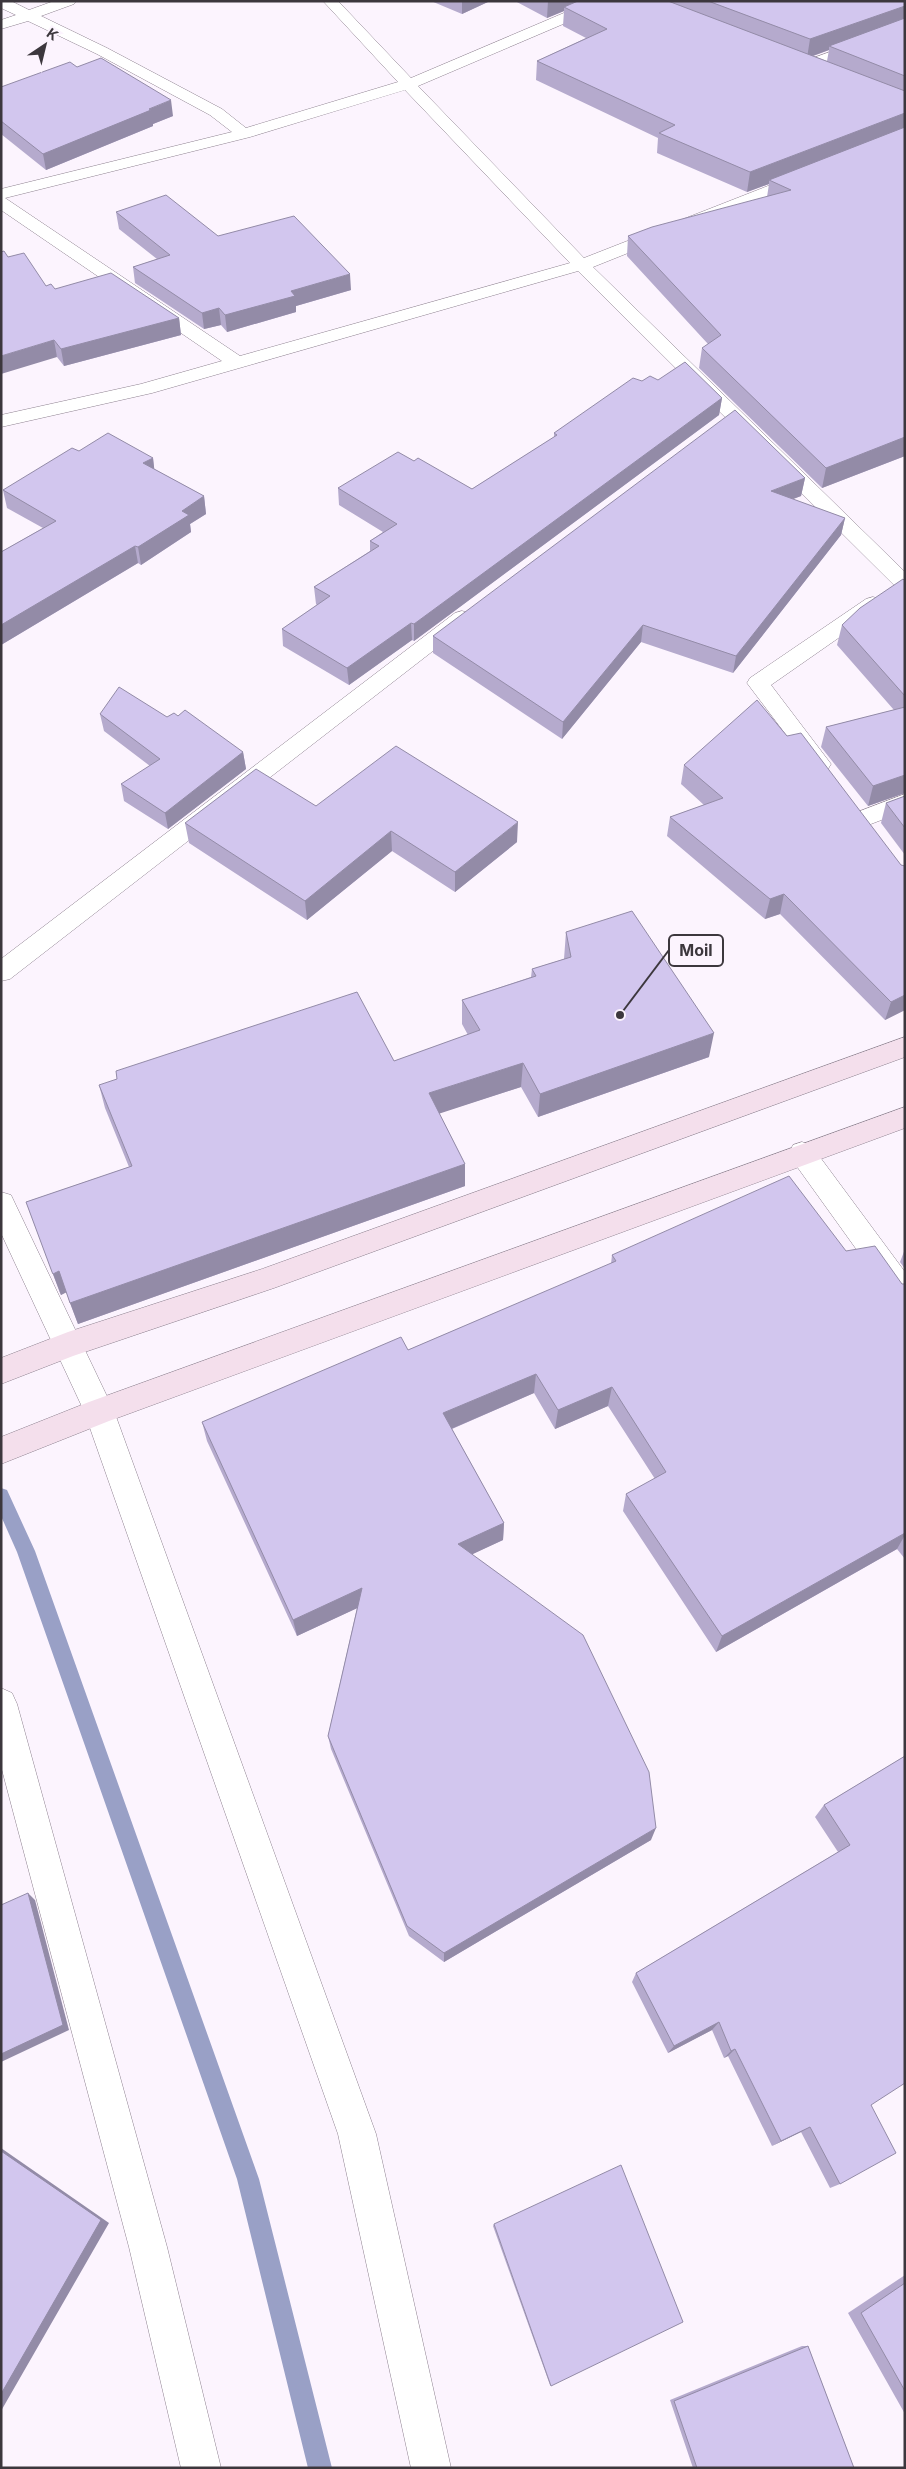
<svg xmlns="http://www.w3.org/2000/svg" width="906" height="2469" font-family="Inter,sans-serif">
	<rect width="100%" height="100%" fill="#fcf4fe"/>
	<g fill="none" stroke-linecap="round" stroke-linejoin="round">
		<path fill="#99a0c6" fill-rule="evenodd" d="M1,1488L7,1490L35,1551L259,2179L332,2468H308L237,2179L17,1552L1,1516Z"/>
		<g stroke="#8e8290" stroke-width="1">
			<path id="minor" d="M1,1H11L29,10L54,1H76L74,4L41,16L107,48L222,109L246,128L398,82L323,1H338L411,78L592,1H612L610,4L418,86L584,258L796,175H808L810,178L808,181L593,267L905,572V590L898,589L578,271L152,393L1,427V415L141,384L222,361L1,210V189L232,132L210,115L97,54L28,21L1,29V20L16,15L1,8ZM405,90L570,263L240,356L5,198L250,137Z
				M905,25V34L812,68H802L799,65L802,62Z
				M873,597L880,599L883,604L880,609L771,685L831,764L828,769L820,772L812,769L747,683L750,678L866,599Z
				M462,611L469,613L472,618L469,623L10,979L1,981V959L455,613Z
				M905,794V811L863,827L855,825L851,819L855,813Z
				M802,1142L811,1145L905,1272V1306L895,1303L793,1161L789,1153L793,1145Z
				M1,1192L11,1195L114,1411L376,2134L451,2468H411L338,2134L84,1411L1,1233Z
				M1,1688L12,1693L17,1704L167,2247L221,2468H181L129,2247L1,1766Z"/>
		</g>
		<g stroke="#8e8290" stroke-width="1">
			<path id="secondary" d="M905,1037V1057L274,1288L73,1356L1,1384V1358L68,1332L262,1269Z
				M905,1107V1128L109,1421L1,1464V1437L89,1402Z"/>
		</g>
		<use href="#minor" fill="#fff" fill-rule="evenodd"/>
		<use href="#secondary" fill="#f4dfec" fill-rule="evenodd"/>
	</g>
	<path fill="#b5aacd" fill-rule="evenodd" d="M431,1H490L462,14Z
		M515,1H905V456L822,488L699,368L702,348L708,344L627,256L628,236L767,197L769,184L747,192L657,153L658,138L536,80L537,61L586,38L563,26L564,11L547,18ZM829,50L827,61L813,56Z
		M77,67L173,116L153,124V126L46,170L1,134V87Z
		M116,212L218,236L351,290L296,306V312L227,332L221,325L204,329L135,283L133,267L157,259L119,229Z
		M8,257L46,286L55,289L179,318L181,335L64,366L57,357Z
		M658,380L722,398L719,415L414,641L412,640L349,685L283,646L282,629L317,605L316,604L314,587L370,551V541L383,532L339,505L338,488L414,461L472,489L554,437V433L642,381Z
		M79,451L153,458L154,469L204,496L206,514L190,524L191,532L141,565L138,563L1,645V552L43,528L7,508L3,490Z
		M805,478L801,496L792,499L845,518L841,535L733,673L641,642L562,739L433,653V636Z
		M905,581V793L868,806L821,747L826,727L894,710L837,645L842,625Z
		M100,714L167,717L178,716L243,752L246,769L168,829L124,801L121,784L150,766L104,731Z
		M787,736L901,865L905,866V1010L885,1020L780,914L765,919L667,836L670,817L704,805L681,784L684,765Z
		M905,796V855L881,823L886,803Z
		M316,806L517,842L455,892L392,851L307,920L189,843L185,823Z
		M566,932L709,1057L538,1117L521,1087L439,1113L465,1164V1186L78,1324L66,1292L61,1295L60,1293L26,1202L129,1167L105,1108L99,1085L394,1061L468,1035L462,1024V1000L531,977L532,969L564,959Z
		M905,1249V1269L900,1262Z
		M846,1251L902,1284H905V1559L897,1549L716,1652L623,1511L626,1494L655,1479L608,1406L555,1429L534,1393L452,1429L504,1523L503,1540L472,1554L651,1840L444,1962L409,1936L331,1749L328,1736L357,1608L297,1636L207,1441L202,1422L408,1350L611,1264L612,1255Z
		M905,1756L871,2105L840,2184L830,2188L801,2132L772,2146L728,2056L724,2058L712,2030L668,2053L632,1982L636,1973L838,1852L815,1817L824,1805Z
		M494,2224L551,2386L550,2385L493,2226Z
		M905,2275V2414L848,2313Z
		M802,2346H808L854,2468H693L670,2400Z"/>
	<path fill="#938ba7" d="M462,1H490L462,14Z
		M548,1H587L564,7V11L547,18Z
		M905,6V24L829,46V50L807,58L810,39Z
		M171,100L173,116L153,124V126L46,170L43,154Z
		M905,113V131L769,180V184L747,192L750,172Z
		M350,274L351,290L296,306V312L227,332L225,315L291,291Z
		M219,308L221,325L204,329L202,313Z
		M179,318L181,335L64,366L61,349Z
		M54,340L57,357L1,374V356Z
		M722,398L719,415L414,641V624Z
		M905,437V456L822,488L826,468Z
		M153,458L155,475L143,463Z
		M805,478L801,496L768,509L771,491Z
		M204,496L206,514L190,524L191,532L141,565L138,547L182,511Z
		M845,518L841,535L733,673L736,656Z
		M135,546L138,563L1,645V625Z
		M411,623L412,640L349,685L347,668Z
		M643,625L641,642L562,739L563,722Z
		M243,752L246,769L168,829L165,813Z
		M905,775V793L868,806L873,786Z
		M518,822L517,842L455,892V872Z
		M391,831L392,851L307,920L305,901Z
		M784,894L780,914L765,919L770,899Z
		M905,995V1010L885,1020L891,1002Z
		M714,1033L709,1057L538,1117L540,1094Z
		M523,1063L521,1087L429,1117V1093Z
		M465,1164V1186L78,1324L70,1303Z
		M59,1271L67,1292L61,1295L53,1274Z
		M536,1374L534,1393L444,1432L443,1413Z
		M612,1387L608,1406L555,1429L558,1410Z
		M504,1523L503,1540L458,1561V1544Z
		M905,1533V1535L897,1549L716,1652L722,1636Z
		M362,1588L364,1605L297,1636L293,1620Z
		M656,1828L651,1840L444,1962V1953Z
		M28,1893L35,1900L69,2030L1,2062V2054Z
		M719,2022L712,2030L668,2053L674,2046Z
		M735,2049L728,2056L724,2058L731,2051Z
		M810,2127L801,2132L772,2146L781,2141Z
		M1,2148L109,2223L1,2411Z"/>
	<path fill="#d2c6ee" stroke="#938ba7" d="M578,1H668L905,91V113L750,172L659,133L675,125L537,61L607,29L564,7Z
		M708,1H905V6L810,39Z
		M905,18V76L829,46Z
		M101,58L171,100L149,109L151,110L43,154L1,121V87L70,62L77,67Z
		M905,127V437L826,468L702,348L721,335L628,236L652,227L791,190L769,180Z
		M166,195L218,236L294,216L350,274L291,291L295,296L225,315L219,308L202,313L133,267L170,255L116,212Z
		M4,251L8,257L24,253L46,286L51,284L55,289L111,273L179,318L61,349L54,340L1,356V252Z
		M685,362L722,398L414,624L411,623L347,668L282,629L330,596L314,587L379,546L370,541L397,524L338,488L398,452L414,461L418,458L472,489L557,435L554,433L633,378L642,381L650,376L658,380Z
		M735,410L805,478L771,491L845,518L736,656L643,625L563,722L433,636Z
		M108,433L153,458L143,463L204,496L182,511L189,515L138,547L135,546L1,625V552L56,521L3,490L72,448L79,451Z
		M903,579L905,581V696L842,625L860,608Z
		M119,687L167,717L174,713L178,716L185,710L243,752L165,813L121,784L160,759L100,714Z
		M757,700L787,736L801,733L901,865L905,866V995L891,1002L784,894L770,899L670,817L723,798L684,765Z
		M905,707V775L873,786L826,727Z
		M396,746L518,822L455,872L391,831L305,901L185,823L256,769L316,806Z
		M905,796V828L886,803Z
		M632,911L714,1033L540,1094L523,1063L429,1093L465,1164L70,1303L59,1271L53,1274L52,1272L26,1202L132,1166L99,1085L117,1079L116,1071L357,992L394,1061L480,1030L462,1000L536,976L532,969L571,957L566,932Z
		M789,1176L846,1251L875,1246L902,1284H905V1533L722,1636L626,1494L666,1472L612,1387L558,1410L536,1374L443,1413L504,1523L458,1544L583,1635L649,1772L656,1828L444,1953L407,1926L328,1736L362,1588L293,1620L202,1422L401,1337L408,1350L616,1261L612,1255Z
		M905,1756V2083L871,2105L896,2153L840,2184L810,2127L781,2141L735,2049L731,2051L719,2022L674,2046L636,1973L850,1845L824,1805Z
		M28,1893L63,2025L1,2054V1905Z
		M1,2151L101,2220L1,2394Z
		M621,2165L683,2322L551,2386L494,2224Z
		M905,2283V2391L861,2313Z
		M808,2346L854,2468H697L674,2401Z"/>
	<path fill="none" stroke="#3c373d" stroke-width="2" d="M620 1015L669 950"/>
	<circle fill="#3c373d" stroke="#fcf4fe" stroke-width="2" cx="620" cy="1015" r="5"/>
	<rect fill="#fcf4fe" stroke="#3c373d" stroke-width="2" x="669" y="935" width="54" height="31" rx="5"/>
	<g font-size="16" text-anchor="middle" font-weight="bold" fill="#3c373d">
		<text x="696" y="956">Moil</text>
	</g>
	<rect width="906" height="2469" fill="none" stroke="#3c373d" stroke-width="5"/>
	<g transform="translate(45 45) rotate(35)" stroke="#fcf4fe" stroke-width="4" paint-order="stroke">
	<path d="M0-4L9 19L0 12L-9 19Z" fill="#3c373d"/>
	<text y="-8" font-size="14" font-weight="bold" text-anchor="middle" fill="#3c373d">K</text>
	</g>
</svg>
